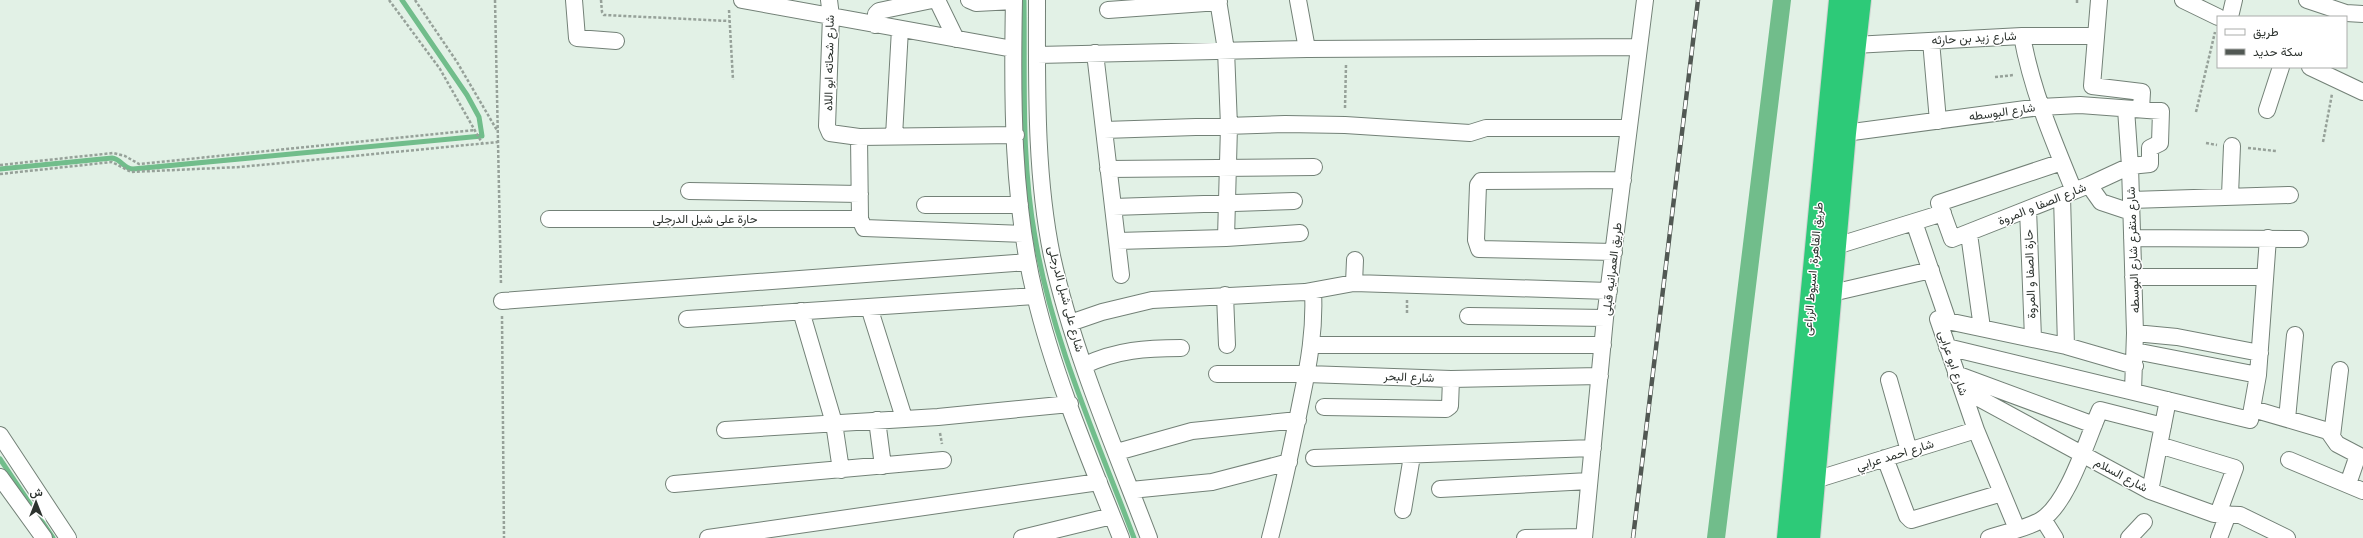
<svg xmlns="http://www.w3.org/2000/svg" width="2363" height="538" font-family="Arial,Vazirmatn,sans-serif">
	<rect width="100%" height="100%" fill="#e2f1e6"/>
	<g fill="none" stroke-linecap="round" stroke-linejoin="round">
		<path stroke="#71bd8b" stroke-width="5" d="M1024,1C1025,80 1021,160 1035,237C1052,341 1097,439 1134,538
			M0,169L112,158C121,159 123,168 133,169L482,136L479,117L467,95L402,0
			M0,459L53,538"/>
		<path stroke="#71bd8b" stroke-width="18" d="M1716,538L1782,0"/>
		<g stroke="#738177" stroke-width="18">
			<path id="minor" d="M574,0L577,38L616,41
				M742,0L1013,49
				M829,0L831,16L827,126L830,133L859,137L1016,135
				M937,0L956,39
				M969,0L976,3L1014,1
				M1014,0C1012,98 1012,200 1035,295C1054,376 1090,460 1121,538
				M1037,0C1037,84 1035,173 1052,256C1073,352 1114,446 1149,538
				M1218,0L1226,50L1229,126L1226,238
				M1298,0L1307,49
				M2099,0L2092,86L2142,92L2141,109
				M2183,0L2218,17
				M2307,0L2346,13L2363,14
				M1108,10L1219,2
				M2230,17L2234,0
				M875,25L876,14L879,11L932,0
				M2022,36C2032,91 2053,140 2074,191
				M1931,41L1938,121
				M1854,45L2022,36H2094
				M1095,53L1121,275
				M1037,55L1307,49L1639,47
				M2310,67L2363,92
				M2126,109L2130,166L2135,333L2133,391
				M2267,110L2281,67
				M1104,130L1285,124L1345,125L1470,133L1486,128H1629
				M1845,133L2040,107L2080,105L2161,111L2160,143L2150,148V164L2130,166L2089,185L1952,239L1939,203L2062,162
				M894,136L900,29
				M859,137L860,219L864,228L1023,234
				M1108,169L1314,167
				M2089,185L2101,202L2131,212
				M689,191L860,194
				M2230,195L2232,146
				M2062,196L2066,346
				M2131,200L2290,195
				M925,205H1020
				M1113,207L1294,201
				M2028,209L2033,338
				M549,219H860
				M1914,222L1948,321
				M1969,234L1982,328
				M2132,238L2300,239
				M1117,241L1226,238L1300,233
				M1836,246L1943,213
				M1614,252L1479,249L1476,240L1478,185L1481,181L1623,180
				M2133,277H2265
				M1354,283L1355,260
				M1832,293L1931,270
				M1225,295L1227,345
				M502,301L1028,262
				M869,307L904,418
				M801,311L834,423L841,470
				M1468,316L1605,318
				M687,319L1035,296
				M1070,323L1102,312L1152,300L1305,292L1354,283L1609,291
				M2135,333L2177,337L2260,353
				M1313,345H1603
				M1947,347L2250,420L2258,375L2268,238
				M2135,351L2258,375
				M1085,365C1117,350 1146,348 1181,348
				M1217,374H1307L1451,379L1600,376
				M1956,374L2094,425
				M1889,380L1909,451
				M1962,389L2150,491L2214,514L2240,515L2287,538
				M1324,407L1446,409L1450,406L1451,379
				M2253,409L2328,431L2337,444L2358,455L2348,484
				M2287,419L2295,335
				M877,420L883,466
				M725,430L938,417L1070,404
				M0,435L68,538
				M2332,436L2340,370
				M2159,445L2235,468L2218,514
				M1117,452L1192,431L1298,420
				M1314,458L1593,448
				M1885,458L1907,516L1911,520L2002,493
				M2289,460L2363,491
				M0,477L44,538
				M1815,480L1976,430
				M674,484L943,460
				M1440,489L1589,481
				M1131,490L1212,482L1289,462
				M2150,491L2168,400
				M1403,510L1412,456
				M2043,519L2055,538
				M2017,529L1976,430L1938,319L2066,346L2135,366
				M708,538L1099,482
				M1022,538L1112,516
				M1270,538C1282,492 1292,447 1301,401C1309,363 1315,329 1313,291
				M1525,538L1584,537
				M1584,538L1605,318L1645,0
				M1989,538C2006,532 2026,529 2041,520C2068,504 2087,439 2100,410L2163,426
				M2129,538L2144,522
				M2219,538L2228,514"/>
		</g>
		<g stroke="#d1d2d1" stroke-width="24">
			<path id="highway" d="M1788,538L1840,0
				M1809,538L1845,133L1860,0"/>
		</g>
		<path stroke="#96a199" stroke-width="2.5" stroke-dasharray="3 2" stroke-linecap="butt" d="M389,0L440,69L482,143
			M415,0L457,62L498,132
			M495,0L501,285
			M601,0L602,12L604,15L729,21
			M2077,3V0
			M729,10L733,80
			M1995,77L2014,75
			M1345,108L1346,65
			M2196,112L2215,32
			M2323,142L2332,94
			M2206,143L2217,145
			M2248,148L2276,151
			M0,165L113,153L125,156L139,164L475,130
			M0,174L112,162L131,172L240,167L498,142
			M1407,313V300
			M502,316L504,538
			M940,433L942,444"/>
		<use href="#minor" stroke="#fff" stroke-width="16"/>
		<use href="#highway" stroke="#2dca78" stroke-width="22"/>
		<g stroke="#515853" stroke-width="4.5">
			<path id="rail" d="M1633,538L1698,0"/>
		</g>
		<use href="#rail" stroke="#fff" stroke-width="3" stroke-dasharray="9" stroke-linecap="butt"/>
	</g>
	<g text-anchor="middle" stroke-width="3" stroke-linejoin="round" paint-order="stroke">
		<g font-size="12" fill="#2c322e" stroke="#fff">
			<text transform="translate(1974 38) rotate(-3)" y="4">شارع زيد بن حارثه</text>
			<text transform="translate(829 63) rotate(-89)" y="4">شارع شحاته ابو اللاه</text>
			<text transform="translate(2002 112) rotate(-8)" y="4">شارع البوسطه</text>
			<text transform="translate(2042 204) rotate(-22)" y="4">شارع الصفا و المروة</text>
			<text x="705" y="223">حارة على شبل الدرجلى</text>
			<text transform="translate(2133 250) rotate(-92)" y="4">شارع متفرع شارع البوسطه</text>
			<text transform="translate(1612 269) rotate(-83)" y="4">طريق العمرانيه قبلى</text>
			<text transform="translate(1813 269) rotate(-85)" y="4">طريق القاهرة, اسيوط الزراعى</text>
			<text transform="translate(2030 274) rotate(-92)" y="4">حارة الصفا و المروة</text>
			<text transform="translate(1066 299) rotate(75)" y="4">شارع على شبل الدرجلى</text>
			<text transform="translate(1953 363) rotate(71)" y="4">شارع ابو عرابى</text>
			<text transform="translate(1409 377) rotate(2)" y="4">شارع البحر</text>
			<text transform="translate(1895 455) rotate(-17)" y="4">شارع احمد عرابي</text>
			<text transform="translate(2121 475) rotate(28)" y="4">شارع السلام</text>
		</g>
	</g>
	<rect x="2217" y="16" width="130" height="52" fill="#ffffff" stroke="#abadab"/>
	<rect x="2225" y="29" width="20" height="6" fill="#ffffff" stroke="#abadab"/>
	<text x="2253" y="36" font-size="12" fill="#2c322e">طريق</text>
	<rect x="2225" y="49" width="20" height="6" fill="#515853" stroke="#abadab"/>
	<text x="2253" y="56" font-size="12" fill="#2c322e">سكة حديد</text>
	<g transform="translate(36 502)" stroke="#ffffff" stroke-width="3" paint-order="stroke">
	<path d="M0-3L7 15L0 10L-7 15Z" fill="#2c322e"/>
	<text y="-6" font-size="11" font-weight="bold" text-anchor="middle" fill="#2c322e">ش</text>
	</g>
</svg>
